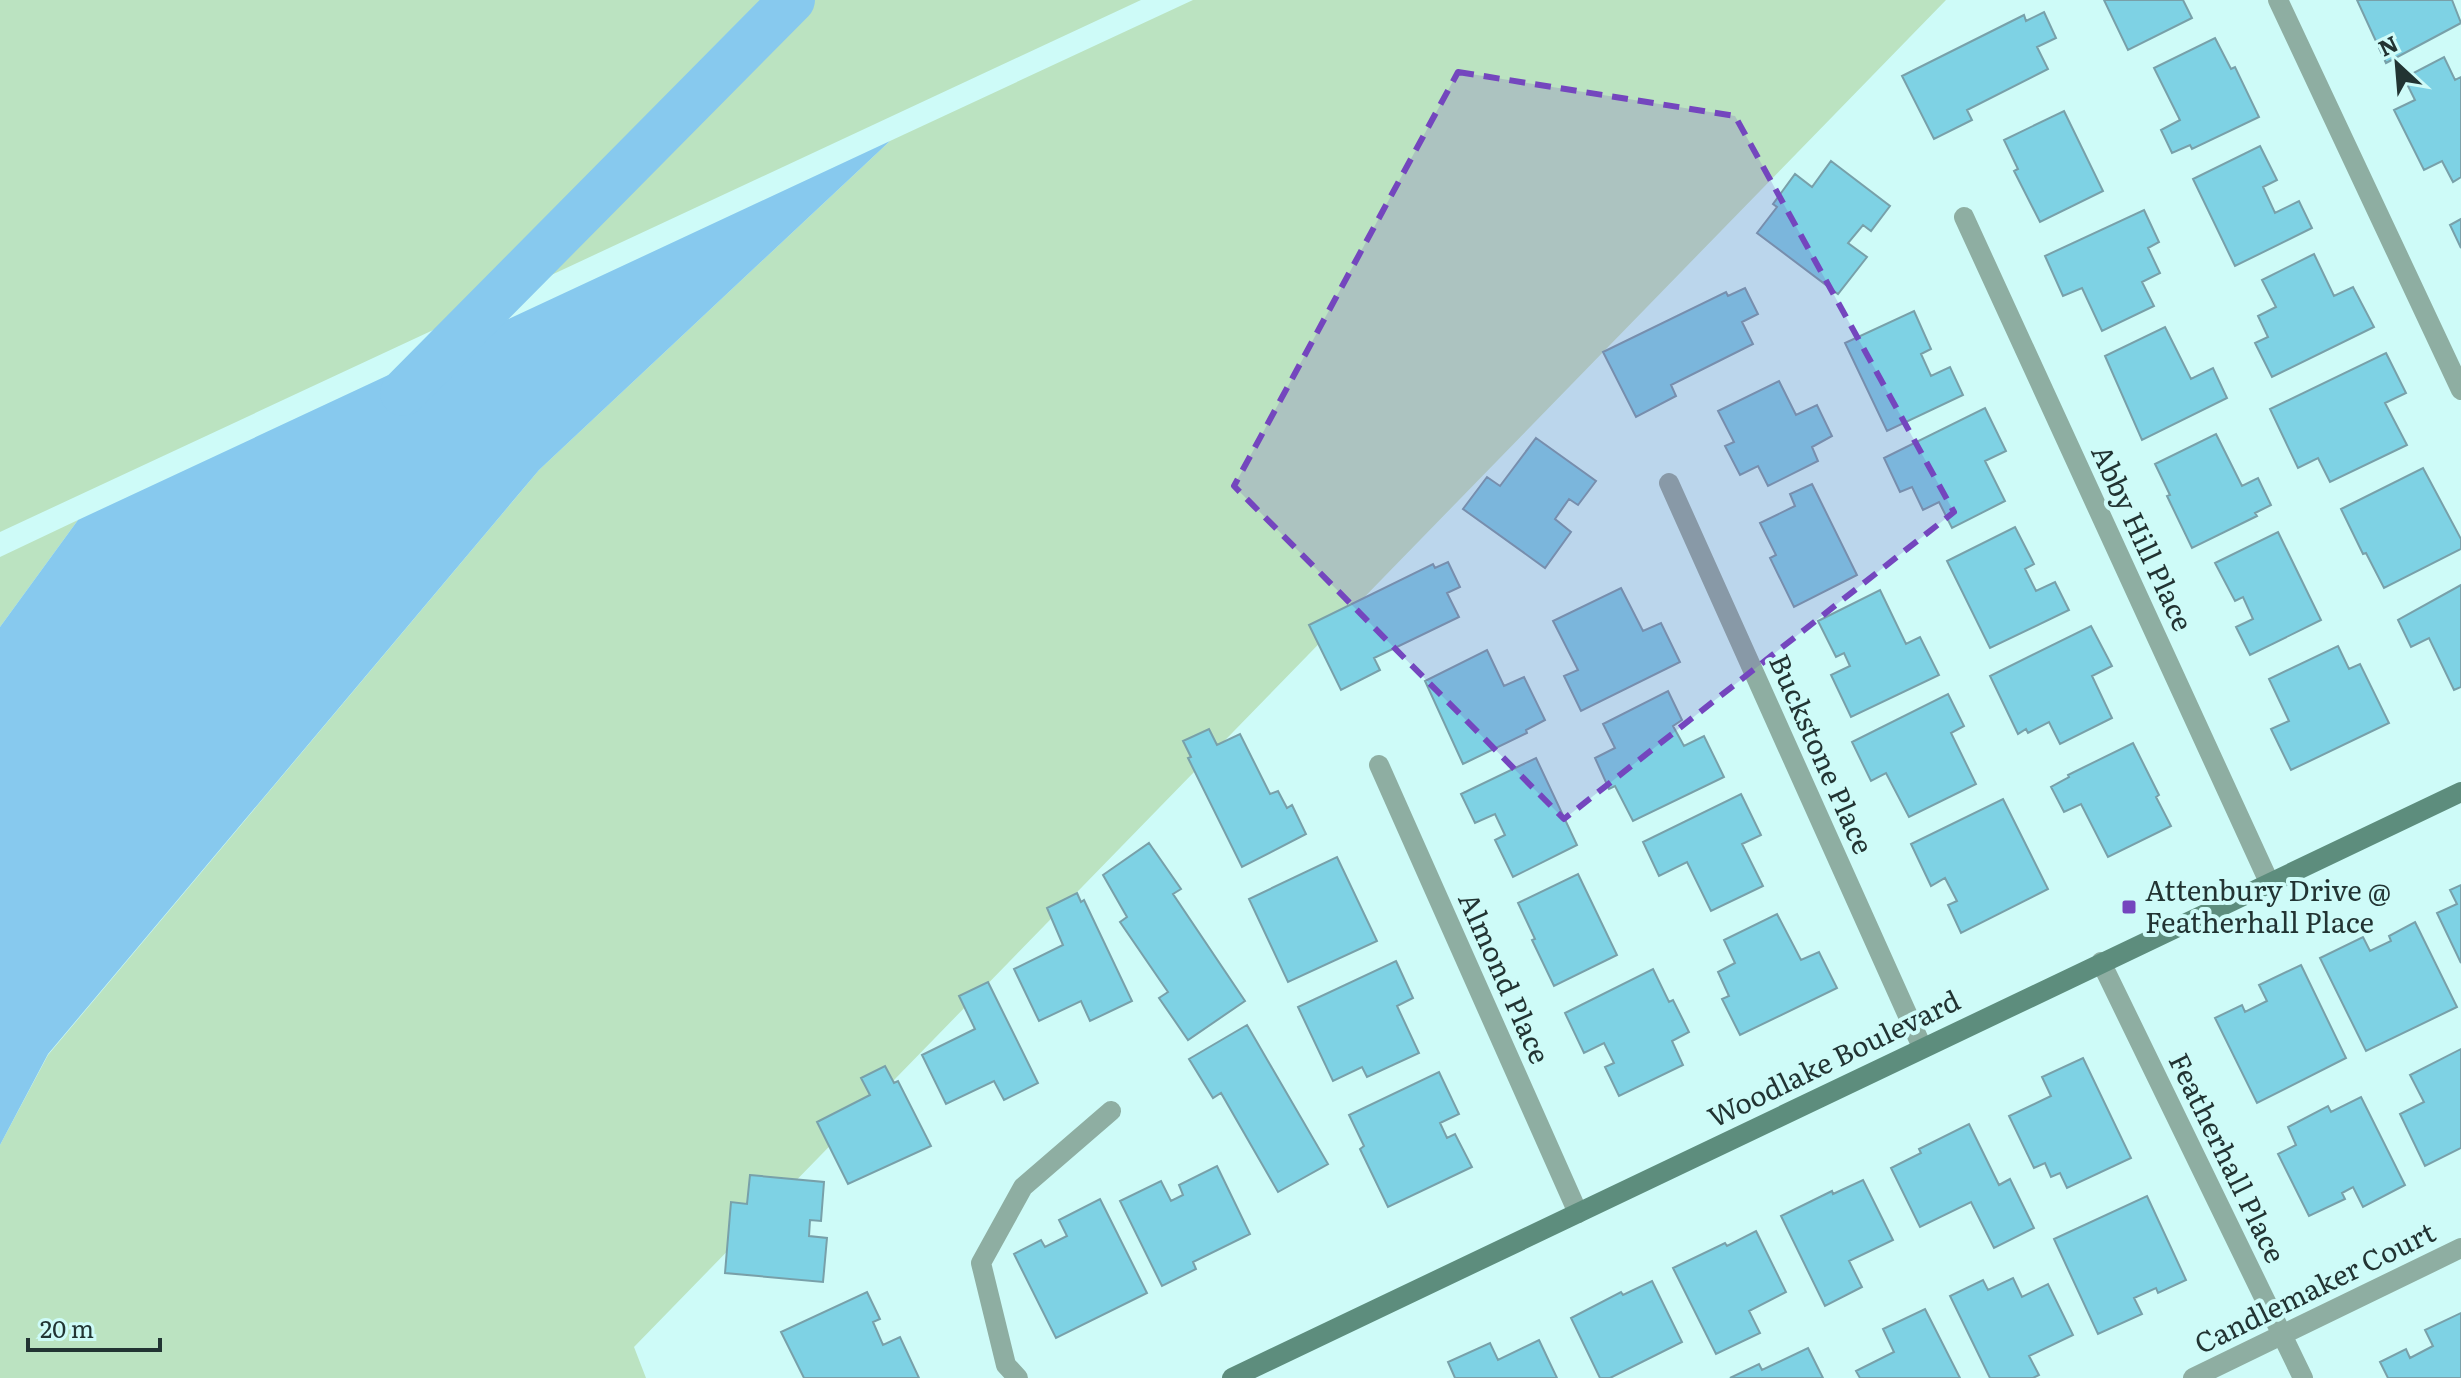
<svg xmlns="http://www.w3.org/2000/svg" width="2461" height="1378" font-family="Literata,serif">
	<rect width="100%" height="100%" fill="#cefbf8"/>
	<path fill="#bbe3c1" d="M0,0H1141L0,532Z
		M1193,0H1946L634,1347L646,1378H0V1145L48,1055L539,470L890,141Z
		M78,520L0,627V557Z"/>
	<path fill="#87c9ee" d="M890,141L539,470L48,1054L0,1145V627L78,520Z"/>
	<g fill="none" stroke-linecap="round" stroke-linejoin="round">
		<path stroke="#87c9ee" stroke-width="46" d="M403,393L792,0"/>
	</g>
	<path fill="#7ed2e4" stroke="#78a0a9" stroke-width="2" d="M2104,0H2183L2192,18L2128,50Z
		M2357,0H2452L2461,23L2386,63Z
		M2044,12L2056,38L2037,47L2048,69L1967,110L1972,120L1934,139L1902,76L2024,15L2026,21Z
		M2215,38L2231,69L2235,67L2259,117L2192,149L2190,145L2172,153L2161,130L2180,120L2154,68Z
		M2444,57L2455,80L2461,77V177L2453,182L2442,161L2424,170L2394,110L2415,100L2404,78Z
		M2064,111L2103,191L2040,222L2014,171L2018,169L2004,140Z
		M2260,146L2277,180L2263,187L2275,213L2299,201L2312,228L2235,266L2193,179Z
		M1831,161L1890,206L1871,231L1863,225L1848,243L1867,257L1838,294L1757,233L1777,207L1773,204L1795,174L1812,187Z
		M2144,210L2159,242L2148,248L2160,273L2142,282L2154,306L2102,331L2082,288L2063,296L2045,256Z
		M2461,219V248L2450,225Z
		M2314,254L2334,296L2353,287L2374,327L2272,377L2255,343L2268,337L2258,316L2276,307L2262,280Z
		M1745,288L1758,314L1742,322L1753,344L1671,385L1676,396L1636,417L1603,352L1726,292L1728,296Z
		M1914,311L1931,349L1921,354L1931,376L1950,367L1963,395L1887,431L1845,343Z
		M2165,327L2191,379L2213,368L2227,398L2142,440L2105,356Z
		M2386,353L2406,393L2385,403L2407,445L2330,482L2318,458L2298,468L2270,409Z
		M1779,381L1796,415L1817,405L1832,436L1812,447L1818,461L1768,486L1758,466L1740,475L1725,446L1734,442L1718,411Z
		M1985,408L2006,451L1985,461L2005,501L1952,528L1939,502L1923,510L1912,487L1900,492L1884,458Z
		M2216,434L2242,486L2258,478L2271,505L2255,513L2257,516L2192,548L2167,496L2170,495L2155,464Z
		M1536,438L1596,481L1578,505L1569,499L1555,519L1571,532L1545,568L1463,509L1487,477L1500,486Z
		M2423,468L2461,539V549L2384,588L2366,553L2363,554L2341,509Z
		M1812,484L1857,575L1794,607L1770,558L1776,555L1760,523L1795,506L1790,494Z
		M2015,527L2034,564L2025,569L2036,591L2055,582L2069,610L1990,648L1947,561Z
		M2278,532L2321,620L2250,655L2236,627L2253,619L2243,597L2235,601L2215,563Z
		M1448,562L1460,587L1447,593L1459,617L1374,658L1380,670L1341,690L1309,625L1433,564L1435,568Z
		M2461,585V687L2454,690L2429,638L2411,647L2398,620Z
		M1621,588L1643,631L1661,623L1680,662L1581,711L1564,676L1578,670L1553,621Z
		M1880,590L1906,644L1920,637L1939,675L1851,717L1831,675L1850,666L1844,653L1836,657L1818,621Z
		M2091,626L2112,666L2092,676L2112,718L2060,744L2049,722L2028,733L2026,729L2018,734L1990,676Z
		M2338,646L2349,669L2360,664L2389,723L2291,770L2271,729L2289,721L2269,679Z
		M1487,650L1504,686L1524,677L1545,720L1526,730L1527,733L1463,764L1425,681Z
		M1668,691L1682,720L1673,726L1684,746L1704,736L1724,777L1633,821L1615,786L1609,789L1595,758L1615,748L1603,724Z
		M1948,694L1964,726L1951,733L1976,784L1909,817L1886,773L1871,781L1852,742Z
		M1209,729L1217,745L1240,734L1270,794L1278,791L1287,808L1292,805L1306,834L1242,867L1188,758L1191,757L1183,741Z
		M2133,743L2159,795L2156,797L2171,826L2108,857L2081,804L2064,812L2051,787L2069,777L2068,775Z
		M1536,758L1577,845L1513,877L1495,840L1505,835L1495,814L1475,823L1461,794Z
		M1741,794L1761,835L1742,844L1763,886L1711,911L1687,862L1659,876L1643,842Z
		M2003,799L2048,889L1961,933L1948,905L1957,901L1945,878L1931,886L1911,844Z
		M1149,843L1181,889L1173,894L1245,1001L1188,1040L1159,998L1168,992L1120,922L1127,917L1103,875Z
		M1337,857L1377,941L1288,982L1249,899Z
		M1578,874L1617,955L1554,986L1532,940L1535,939L1518,903Z
		M2461,885V963L2437,913L2457,904L2450,890Z
		M1077,893L1081,902L1084,900L1132,1001L1090,1021L1081,1001L1039,1021L1014,969L1063,945L1047,908Z
		M1777,914L1801,960L1819,952L1837,988L1740,1035L1722,999L1729,996L1718,972L1735,963L1724,940Z
		M2415,922L2457,1007L2366,1051L2320,958L2363,937L2370,951L2391,941L2389,936Z
		M1396,961L1413,998L1397,1006L1419,1053L1367,1077L1362,1067L1333,1081L1298,1007Z
		M2301,965L2346,1058L2257,1103L2215,1018L2242,1005L2245,1012L2267,1001L2259,985Z
		M1653,969L1669,1002L1673,1000L1689,1032L1672,1041L1683,1065L1619,1096L1605,1067L1614,1063L1604,1043L1584,1053L1565,1013Z
		M988,982L1038,1083L1004,1100L994,1081L946,1104L922,1055L975,1029L959,996Z
		M1247,1025L1328,1164L1278,1192L1221,1093L1213,1098L1189,1059Z
		M2461,1049V1148L2425,1166L2400,1114L2424,1102L2410,1075Z
		M2083,1058L2131,1158L2067,1188L2060,1173L2051,1177L2045,1163L2034,1168L2009,1116L2051,1096L2042,1077Z
		M885,1066L894,1083L898,1081L931,1146L848,1184L817,1122L870,1095L861,1078Z
		M1439,1072L1459,1114L1440,1123L1447,1138L1455,1134L1472,1167L1388,1207L1360,1149L1364,1146L1349,1115Z
		M2361,1097L2405,1185L2363,1207L2353,1187L2342,1193L2345,1199L2309,1216L2278,1154L2296,1145L2288,1127L2328,1106L2331,1112Z
		M1969,1124L1999,1185L2010,1179L2034,1228L1994,1248L1971,1202L1920,1227L1891,1168L1921,1153L1919,1149Z
		M1217,1166L1250,1234L1193,1262L1196,1269L1162,1286L1120,1201L1161,1181L1171,1201L1183,1195L1179,1185Z
		M750,1175L824,1182L821,1221L810,1220L809,1236L827,1238L823,1282L725,1273L731,1202L747,1204Z
		M1863,1180L1893,1240L1849,1261L1862,1287L1825,1306L1781,1216L1832,1191L1833,1194Z
		M2147,1196L2186,1280L2158,1293L2156,1288L2134,1298L2142,1314L2098,1334L2054,1239Z
		M1100,1199L1147,1293L1056,1338L1014,1254L1041,1240L1045,1247L1067,1236L1059,1220Z
		M1756,1231L1786,1292L1749,1311L1760,1333L1716,1354L1673,1268L1725,1243L1727,1246Z
		M2013,1278L2022,1297L2048,1284L2073,1335L2029,1356L2039,1375L2033,1378H1990L1950,1296L1983,1280L1988,1290Z
		M1652,1281L1682,1342L1610,1378H1600L1571,1318L1621,1292L1623,1295Z
		M867,1292L880,1319L873,1322L883,1345L900,1337L919,1378H804L781,1332Z
		M1925,1309L1960,1378H1860L1856,1371L1894,1352L1883,1329Z
		M2461,1313V1378H2388L2380,1362L2406,1349L2410,1358L2433,1346L2425,1330Z
		M1539,1340L1557,1378H1455L1448,1362L1490,1343L1498,1360Z
		M1808,1348L1823,1378H1730L1759,1364L1762,1370Z"/>
	<g fill="none" stroke-linecap="round" stroke-linejoin="round">
		<path stroke="#8eaea2" stroke-width="20" d="M2278,0L2461,390
			M1964,217L2269,882
			M1669,483L1922,1047
			M1379,765L1578,1213
			M2101,962L2303,1378
			M1018,1378L1006,1365L981,1263L1023,1187L1111,1111
			M2193,1378L2461,1248"/>
		<path stroke="#5d8d7d" stroke-width="20" d="M1232,1378L2461,792"/>
	</g>
	<path fill="#7446be" fill-opacity="0.2" stroke="#7446be" stroke-width="6" stroke-dasharray="16 10" stroke-linejoin="round" d="M1458,72L1735,116L1954,512L1564,819L1234,486Z"/>
	<rect fill="#7446be" stroke="#cefbf8" stroke-width="3" x="2121" y="899" width="16" height="16" rx="4"/>
	<g text-anchor="middle" stroke-width="8" stroke-linejoin="round" paint-order="stroke">
		<g font-size="28" fill="#223433" stroke="#cefbf8">
			<text transform="translate(2142 538) rotate(65)" y="10">Abby Hill Place</text>
			<text transform="translate(1821 754) rotate(66)" y="10">Buckstone Place</text>
			<text transform="translate(1504 978) rotate(66)" y="10">Almond Place</text>
			<text transform="translate(1834 1059) rotate(-26)" y="10">Woodlake Boulevard</text>
			<text transform="translate(2227 1158) rotate(64)" y="10">Featherhall Place</text>
			<text transform="translate(2315 1288) rotate(-26)" y="10">Candlemaker Court</text>
		</g>
		<g font-size="28" fill="#223433" stroke="#cefbf8" text-anchor="start">
			<text x="2145" y="901">Attenbury Drive @<tspan x="2145" dy="32">Featherhall Place</tspan></text>
		</g>
	</g>
	<g transform="translate(2397 64) rotate(334)" stroke="#cefbf8" stroke-width="6" paint-order="stroke">
	<path d="M0-6L14 30L0 20L-14 30Z" fill="#223433"/>
	<text y="-12" font-size="22" font-weight="bold" text-anchor="middle" fill="#223433">N</text>
	</g>
	<path d="M28 1338v12h132v-12" fill="none" stroke="#223433" stroke-width="4"/>
	<text x="40" y="1338" font-size="24" fill="#223433" stroke="#cefbf8" stroke-width="6" paint-order="stroke">20 m</text>
</svg>
